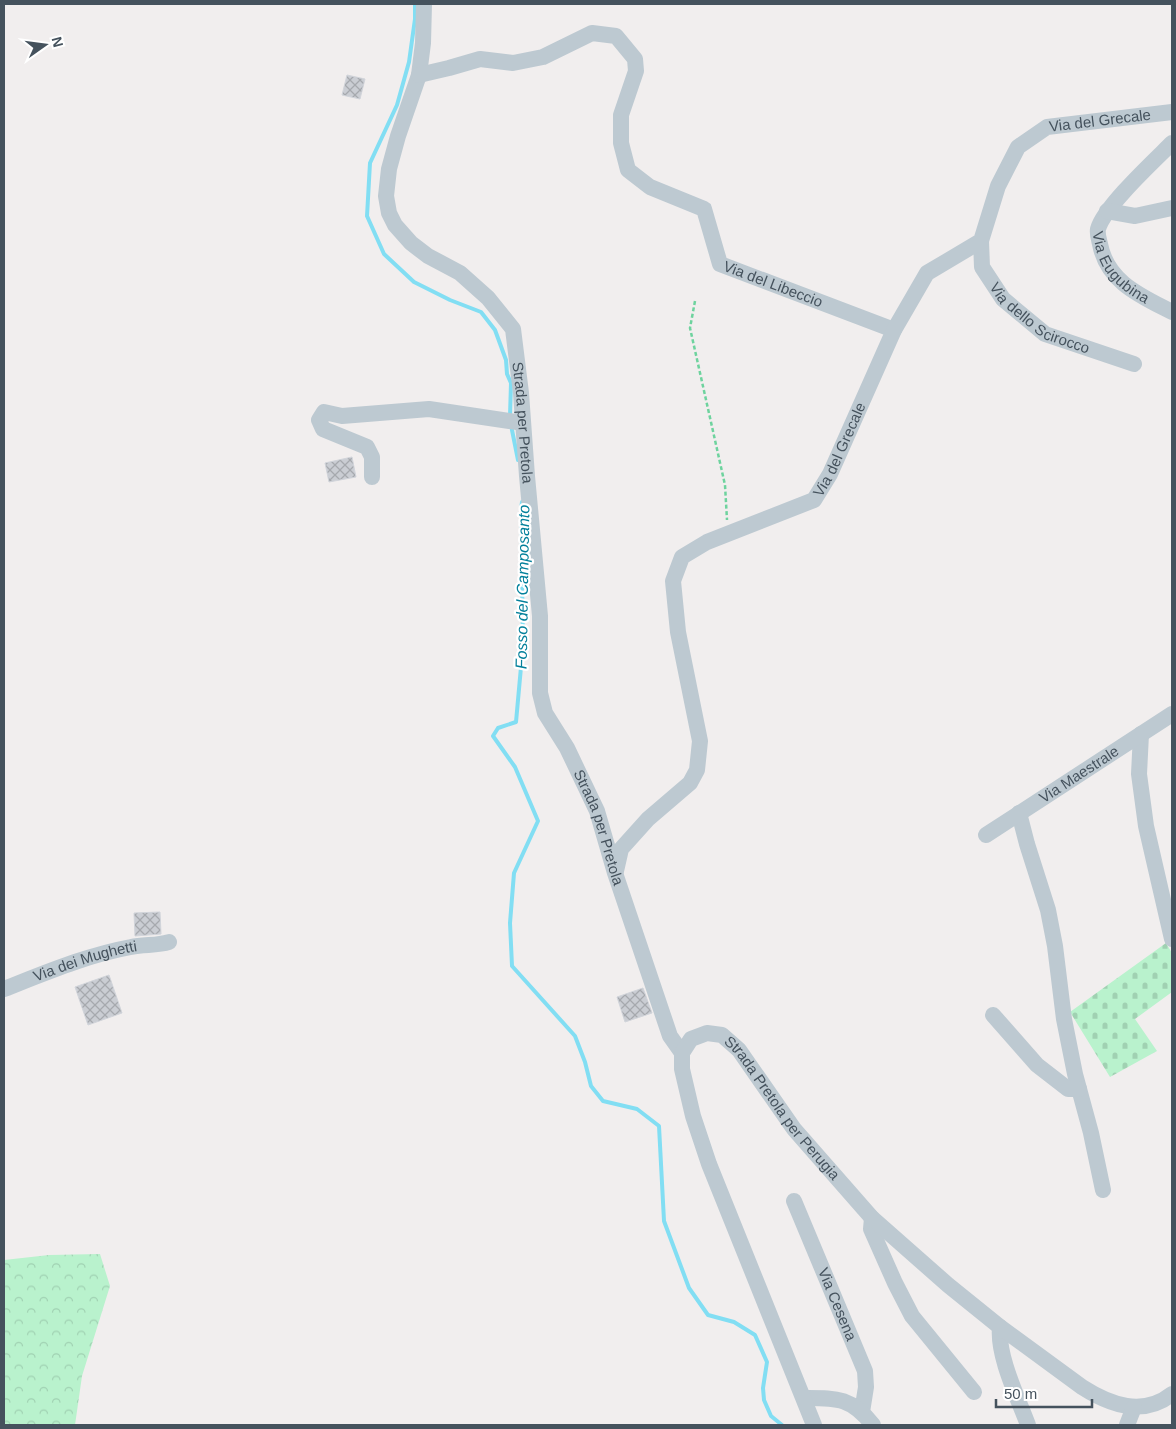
<svg xmlns="http://www.w3.org/2000/svg" width="1176" height="1429" font-family="Arial,sans-serif">
	<defs>
		<pattern id="forest-crowns" width="20" height="18" patternUnits="userSpaceOnUse" patternTransform="scale(1.25)"><rect width="20" height="18" fill="#b9f2cd"/><path d="M2 6a3 3 0 1 1 6 0M12 15a3 3 0 1 1 6 0" fill="none" stroke="#a0d1b2"/></pattern>
		<pattern id="cemetery-stones" width="16" height="16" patternUnits="userSpaceOnUse" patternTransform="scale(1.25)"><rect width="16" height="16" fill="#b9f2cd"/><path d="M2 7V4a2 2 0 0 1 4 0v3zM10 15v-3a2 2 0 0 1 4 0v3z" fill="#a0d1b2"/></pattern>
		<pattern id="building-cross-hatch" width="8" height="8" patternUnits="userSpaceOnUse" patternTransform="scale(1.25)"><rect width="8" height="8" fill="#cacdd3"/><path d="M0 0l8 8M0 8l8-8" fill="none" stroke="#a6a9ae"/></pattern>
	</defs>
	<rect width="100%" height="100%" fill="#f1eeee"/>
	<path fill="url(#forest-crowns)" d="M100,1254L110,1286L82,1376L75,1425H4V1260L49,1255Z"/>
	<path fill="url(#cemetery-stones)" d="M1166,943L1172,953V992L1135,1019L1157,1051L1110,1077L1070,1012Z"/>
	<g fill="none" stroke-linecap="round" stroke-linejoin="round">
		<path stroke="#82def3" stroke-width="4" d="M415,4V19L409,62L397,105L370,163L367,216L384,254L414,282L450,300L481,312L495,330L506,360L507,374L511,383L510,416
			M511,425L518,460
			M522,502L521,509L523,645L516,722L498,728L493,736L515,767L538,821L514,873L510,923L512,966L575,1036L585,1062L591,1086L603,1101L637,1109L659,1126L664,1221L689,1288L708,1315L734,1322L755,1335L767,1362L763,1388L764,1400L771,1416L782,1425"/>
	</g>
	<path fill="url(#building-cross-hatch)" stroke="#d1d4da" d="M347,75L365,79L360,99L342,95Z
		M352,457L356,477L329,482L325,463Z
		M160,912L161,934L135,936L134,913Z
		M109,975L122,1013L88,1025L75,987Z
		M643,988L652,1013L625,1022L617,997Z"/>
	<g fill="none" stroke-linecap="round" stroke-linejoin="round">
		<path stroke="#6ed39e" stroke-width="2.5" stroke-dasharray="4 2.5" stroke-linecap="butt" d="M695,301L690,328L725,485L727,520"/>
		<g stroke="#bdc9d1" stroke-width="16">
			<path id="s1" d="M424,4L423,43L419,75L398,136L389,169L386,196L389,213L395,225L411,243L428,256L460,273L488,298L513,329L521,393L527,476L540,616V693L545,713L567,748L597,811L615,873L670,1036L682,1053"/>
			<path id="s2" d="M419,75L449,68L480,59L513,63L543,57L592,33L616,36L635,59L636,71L621,115V143L628,170L650,187L704,209L720,264L894,330"/>
			<path id="s3" d="M1172,143C1154,161 1104,207 1098,229C1097,234 1099,240 1100,244C1107,282 1141,296 1172,312"/>
			<path d="M1107,211L1135,216L1172,208"/>
			<path id="s4" d="M981,241L982,267L1003,299L1045,334L1134,364"/>
			<path d="M372,477V457L367,447L323,429L319,420L324,412L342,416L429,409L523,423"/>
			<path d="M1141,734L1139,774L1146,826L1172,939"/>
			<path d="M1019,813L1027,844L1048,910L1055,946L1064,1019L1075,1074L1091,1133L1103,1190"/>
			<path id="s5" d="M986,835L1172,714"/>
			<path id="s6" d="M616,871L621,849L648,819L690,783L697,770L700,741L678,632L673,581L682,557L707,542L814,500L830,474L894,330L927,273L981,241L998,186L1018,147L1047,127L1172,112"/>
			<path id="s7" d="M4,989C45,973 87,955 131,947C144,944 157,946 169,942"/>
			<path d="M993,1015L1037,1065L1068,1089H1079"/>
			<path id="s8" d="M794,1201L865,1371L866,1387L862,1412"/>
			<path d="M872,1218L871,1229L895,1283L912,1316L974,1392"/>
			<path d="M1000,1327C997,1356 1018,1398 1028,1425"/>
			<path d="M804,1398C837,1398 851,1397 873,1425"/>
			<path id="s9" d="M814,1425L709,1164L693,1116L682,1069V1053L691,1039L707,1033L722,1035L739,1050L794,1129L872,1218L948,1285L1000,1327L1082,1387C1110,1405 1143,1417 1172,1394"/>
			<path d="M1127,1425L1134,1407"/>
		</g>
	</g>
	<g text-anchor="middle" stroke-width="4.5" stroke-linejoin="round" paint-order="stroke">
		<g font-size="15" fill="#45525d" stroke="#fff">
			<text dy="5" stroke="none"><textPath href="#s6" startOffset="1001">Via del Grecale</textPath></text>
			<text dy="5" stroke="none"><textPath href="#s3" startOffset="161">Via Eugubina</textPath></text>
			<text dy="5" stroke="none"><textPath href="#s2" startOffset="550">Via del Libeccio</textPath></text>
			<text dy="5" stroke="none"><textPath href="#s4" startOffset="106">Via dello Scirocco</textPath></text>
			<text dy="5" stroke="none"><textPath href="#s1" startOffset="481">Strada per Pretola</textPath></text>
			<text dy="5" stroke="none"><textPath href="#s6" startOffset="551">Via del Grecale</textPath></text>
			<text dy="5" stroke="none"><textPath href="#s5" startOffset="111">Via Maestrale</textPath></text>
			<text dy="5" stroke="none"><textPath href="#s1" startOffset="900">Strada per Pretola</textPath></text>
			<text dy="5" stroke="none"><textPath href="#s7" startOffset="86">Via dei Mughetti</textPath></text>
			<text dy="5" stroke="none"><textPath href="#s9" startOffset="540">Strada Pretola per Perugia</textPath></text>
			<text dy="5" stroke="none"><textPath href="#s8" startOffset="112">Via Cesena</textPath></text>
		</g>
		<g font-size="16" font-style="italic" fill="#03809b" stroke="#fff">
			<text transform="translate(522 587) rotate(-89)" y="6">Fosso del Camposanto</text>
		</g>
	</g>
	<rect width="1176" height="1429" fill="none" stroke="#45525d" stroke-width="10"/>
	<g transform="translate(45 45) rotate(76)" stroke="#ffffff" stroke-width="4" paint-order="stroke">
	<path d="M0-4L9 19L0 12L-9 19Z" fill="#45525d"/>
	<text y="-8" font-size="14" font-weight="bold" text-anchor="middle" fill="#45525d">N</text>
	</g>
	<path d="M996 1399v8h96v-8" fill="none" stroke="#45525d" stroke-width="2.5"/>
	<text x="1004" y="1399" font-size="15" fill="#45525d" stroke="#ffffff" stroke-width="4" paint-order="stroke">50 m</text>
</svg>
